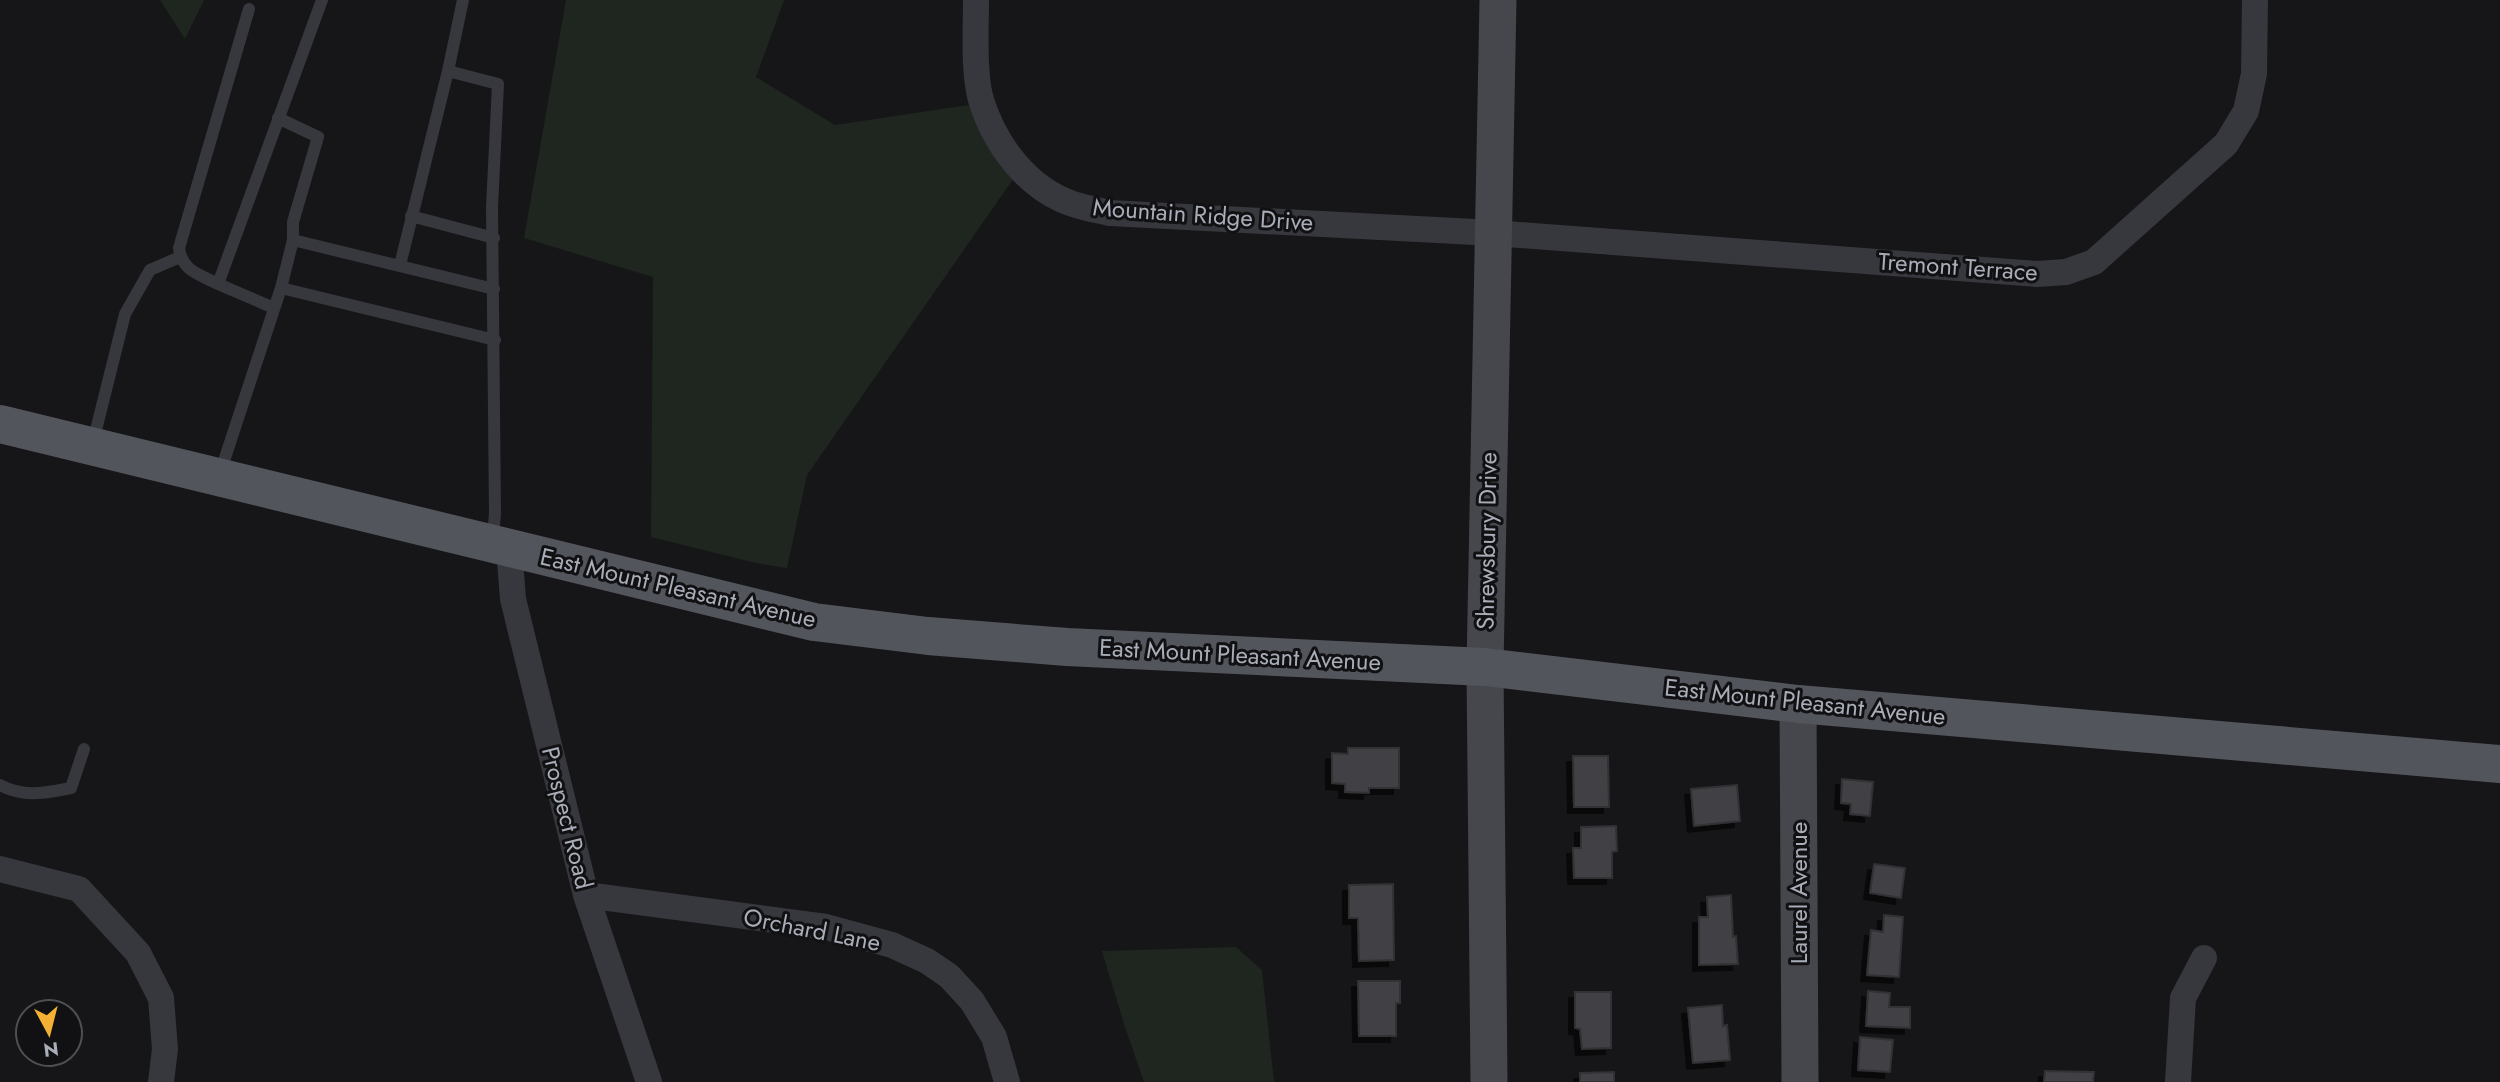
<svg xmlns="http://www.w3.org/2000/svg" width="2500" height="1082" font-family="Jost,sans-serif">
	<defs>
		<filter id="shadow"><feDropShadow dx="-6" dy="6" stdDeviation="0" flood-color="#0009"/></filter>
	</defs>
	<rect width="100%" height="100%" fill="#161618"/>
	<path fill="#1e261f" d="M160,0H204L185,39Z
		M566,0H784L756,77L835,125L975,104L1016,175L807,475L787,568L756,563L651,537L653,277L524,238Z
		M1236,947L1262,970L1274,1082H1144L1124,1024L1102,951Z"/>
	<path fill="#404145" stroke="#303034" stroke-width="2" filter="url(#shadow)" d="M1348,748H1399V788H1369V793L1345,792V784L1332,783V753L1348,754Z
		M1573,756H1608L1609,807H1574Z
		M1842,779L1873,782L1870,816L1850,814L1851,804L1841,803Z
		M1737,785L1740,821L1694,826L1691,789Z
		M1616,826L1617,851L1612,852V878H1574L1573,848H1581V827Z
		M1874,864L1905,868L1901,898L1870,893Z
		M1393,884L1394,960L1359,961L1358,918H1349V885Z
		M1731,895L1733,937L1736,936L1738,964L1699,965V917H1708L1707,897Z
		M1884,915L1903,917L1899,977L1867,975L1871,930L1883,932Z
		M1358,981H1400V1003H1396V1036H1359Z
		M1868,991L1890,993L1889,1007H1910V1028L1866,1026Z
		M1575,992H1611V1048L1582,1049L1580,1029L1575,1028Z
		M1722,1005L1723,1026L1727,1025L1730,1060L1693,1063L1688,1008Z
		M1860,1037L1893,1040L1890,1072L1858,1070Z
		M2045,1071L2094,1072L2093,1082H2044Z
		M1614,1072V1082H1580V1073Z"/>
	<g fill="none" stroke-linecap="round" stroke-linejoin="round">
		<path stroke="#37383d" stroke-width="12" d="M448,71L463,0
			M411,216L494,238
			M293,240L494,289
			M400,265L448,71L498,84L492,207L495,513L493,538
			M218,284C199,274 182,271 179,248L249,9
			M281,288L495,340
			M274,308L218,284L322,0
			M93,442L125,314L150,270L180,257
			M220,473L281,288L293,240V222L318,137L278,118
			M0,785C24,798 45,793 71,788L84,749"/>
		<path stroke="#37383d" stroke-width="26" d="M976,0C976,28 973,77 982,103C996,146 1028,189 1073,204C1084,208 1097,210 1110,213L1494,233L2037,274L2066,272L2094,262L2226,144L2246,111L2254,74L2255,0
			M509,548L513,599L586,895L649,1082
			M0,869L79,889L138,953L161,998L165,1049L161,1082
			M586,895L826,927L892,945L927,961L949,976L972,1001L994,1037L1007,1082
			M2178,1082L2183,998L2204,958"/>
		<path stroke="#45474d" stroke-width="37" d="M1798,704L1800,1082
			M1489,1082L1485,667L1498,0"/>
		<path stroke="#53555c" stroke-width="38" d="M0,424L814,622L928,636L1067,647L1485,667L1798,704L2500,764"/>
	</g>
	<g text-anchor="middle" stroke-width="6" stroke-linejoin="round" paint-order="stroke">
		<g font-size="24" fill="#a8adb8" stroke="#111113">
			<text transform="translate(1203 215) rotate(4)" y="8">Mountain Ridge Drive</text>
			<text transform="translate(1958 267) rotate(4)" y="8">Tremont Terrace</text>
			<text transform="translate(1487 541) rotate(-89)" y="8">Shrewsbury Drive</text>
			<text transform="translate(678 588) rotate(13)" y="8">East Mount Pleasant Avenue</text>
			<text transform="translate(1240 655) rotate(3)" y="8">East Mount Pleasant Avenue</text>
			<text transform="translate(1805 702) rotate(6)" y="8">East Mount Pleasant Avenue</text>
			<text transform="translate(567 818) rotate(76)" y="8">Prospect Road</text>
			<text transform="translate(1799 893) rotate(-90)" y="8">Laurel Avenue</text>
			<text transform="translate(812 930) rotate(11)" y="8">Orchard Lane</text>
		</g>
	</g>
	<g transform="translate(49 1033) rotate(173)"><circle r="33" fill="#111113" stroke="#4d4f55" stroke-width="2"/>
	<path d="M0-5L12 26L0 18L-12 26Z" fill="#f2b134"/>
	<text y="-10" font-size="19" font-weight="bold" text-anchor="middle" fill="#a8adb8">N</text>
	</g>
</svg>
